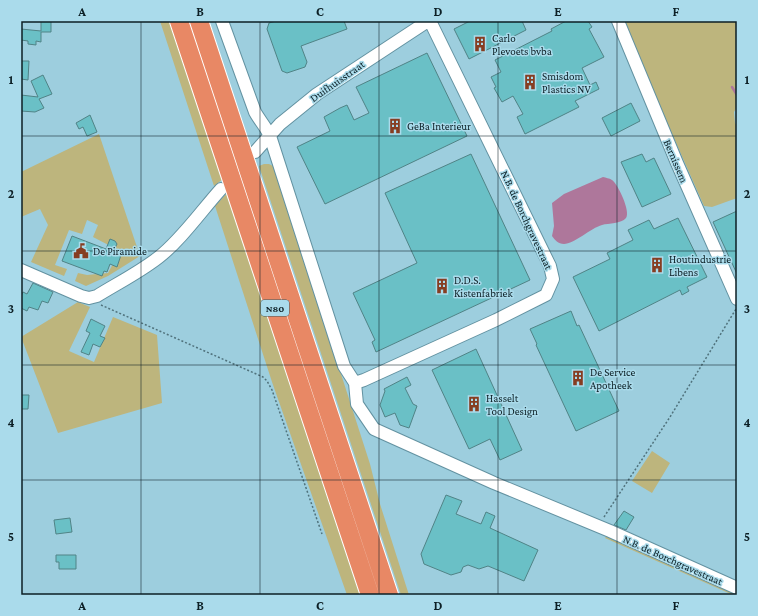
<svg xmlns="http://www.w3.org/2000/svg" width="758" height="616" font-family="'Crimson Pro',serif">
	<rect width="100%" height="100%" fill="#9dcede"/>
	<path fill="#bdb57d" d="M160,21H170L223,179L214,186Z
		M622,21H737V107L734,112L735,123L737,126V198L712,207L704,206Z
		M99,134L140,256L108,276L86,286L75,281L78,273L87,275L108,273L120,251L93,237L98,225L87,220L82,234L69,230L55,265L67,269L64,276L31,262L48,225L40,209L21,217V172Z
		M264,164H269L273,166L284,197L370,464L380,504L409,595H401L259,166Z
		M227,193L363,595H347L272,382L215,206Z
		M78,302L90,307L69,351L94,362L113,317L157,335L162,403L58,433L21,337Z
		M652,451L670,463L652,493L632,481Z
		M608,534L737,591V595H733L605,538Z"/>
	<path fill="#ae779b" d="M603,177C606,178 609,178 612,180C618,184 631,212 626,218C621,224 609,223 602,225C591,228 574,244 564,244C558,244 555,240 552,236L554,226L552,203L564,194Z"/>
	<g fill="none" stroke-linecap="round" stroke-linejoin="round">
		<path stroke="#ae779b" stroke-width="2.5" d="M732,87L737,95"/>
	</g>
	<path fill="#6ac0c6" stroke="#508386" d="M41,21H51V32H41V42L36,41V45L28,44V41L21,40V29L41,31Z
		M276,21H344L347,29L301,46L307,62L305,67L287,73L282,71L267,29L269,23Z
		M470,21H522L526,30L469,59L454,29Z
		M566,21H588L592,27L589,29L604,57L582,68L590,85L596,82L599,89L575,101L579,107L525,134L517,117L523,114L513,96L502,102L494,88L496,87L491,77L501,72L495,60L552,31L551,29Z
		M427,53L467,136L325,204L297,147L330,131L324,117L340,108L347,105L354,120L369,113L356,87Z
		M21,61H29L28,80L21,79Z
		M43,75L52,94L39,99L44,108L35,112L21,111V95L38,97L31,81Z
		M631,103L640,121L611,136L602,118Z
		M90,115L97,132L87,136L83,127L79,129L76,123Z
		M471,154L530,280L376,352L372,342L375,340L353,293L417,263L385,193Z
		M642,154L646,162L654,158L671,194L642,207L621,162Z
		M737,211V274L713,222Z
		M678,218L707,277L687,287L689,291L682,295L680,290L599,331L573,277L610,259L607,253L633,240L628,230L649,220L654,229Z
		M72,236L106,249L110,239L115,241L117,244L113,252L121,255L117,267L110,264L107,272L104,271L102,276L62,261Z
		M33,283L53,292L48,303L42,301L38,310L29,307L27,311L21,308V296L23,292L27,294Z
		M571,311L577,326L579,325L619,411L576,431L536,345L537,344L530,329Z
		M91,319L105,326L100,336L105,338L100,347L93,344L89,355L81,352L90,333L86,331Z
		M476,349L522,450L500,460L490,439L469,449L432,370Z
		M407,377L411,385L405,388L413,404L417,406L409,428L400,425L395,413L385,417L380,405L385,391L384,389Z
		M21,395H29L28,409H21Z
		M446,495L462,501L456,514L481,524L486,512L495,516L490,528L538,550L524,581L488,566L479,569L468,565L463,567L461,572L451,575L424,564L421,554Z
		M624,511L634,517L626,530L614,525Z
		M70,518L72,532L56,534L54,520Z
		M56,555H76V569H59V562H56Z"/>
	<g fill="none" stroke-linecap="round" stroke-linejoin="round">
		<g stroke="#6392a1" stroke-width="14">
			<path id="minor" d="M222,21L255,112C260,121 266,127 270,136L344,366L355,383L357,404L374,429L494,483L610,531L737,588
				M618,21L677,163L737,299
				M255,152L280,124L317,94L428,21
				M21,270L81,296L89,298L97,296C118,283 140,272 159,257C181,240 202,210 221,189
				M355,383L364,380L496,320L546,295L553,279L550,266L430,21"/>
		</g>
		<g stroke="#fff" stroke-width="20">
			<path id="highway" d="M179,21L370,595
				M199,21L389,595"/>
		</g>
		<path stroke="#50727c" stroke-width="1.5" stroke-dasharray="2 2" stroke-linecap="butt" d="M101,305L263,377L267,381L272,390L322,534
			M604,517L670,417L736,309"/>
		<use href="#minor" stroke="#fff" stroke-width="12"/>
		<use href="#highway" stroke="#e88865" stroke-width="18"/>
	</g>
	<path fill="none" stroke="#0c1f25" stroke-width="1" stroke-opacity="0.55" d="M141,21V595M260,21V595M379,21V595M498,21V595M617,21V595M21,136H737M21,251H737M21,365H737M21,480H737"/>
	<defs>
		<g id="building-bare" transform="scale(1.2)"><path d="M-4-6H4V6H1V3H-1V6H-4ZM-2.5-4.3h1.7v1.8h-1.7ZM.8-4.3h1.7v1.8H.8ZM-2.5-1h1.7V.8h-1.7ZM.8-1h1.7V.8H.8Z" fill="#863d21" stroke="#aadbeb" stroke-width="2.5" paint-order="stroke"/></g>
		<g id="civic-bare" transform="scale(1.2)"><path d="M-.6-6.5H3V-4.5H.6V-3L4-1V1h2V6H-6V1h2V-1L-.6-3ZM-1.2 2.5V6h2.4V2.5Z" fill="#863d21" stroke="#aadbeb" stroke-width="2.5" paint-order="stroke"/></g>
	</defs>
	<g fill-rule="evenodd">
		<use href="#building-bare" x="480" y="44"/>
		<use href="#building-bare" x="530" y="82"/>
		<use href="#building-bare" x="395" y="126"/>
		<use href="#civic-bare" x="81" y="251"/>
		<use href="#building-bare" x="657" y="265"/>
		<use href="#building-bare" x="442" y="286"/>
		<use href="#building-bare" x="578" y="378"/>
		<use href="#building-bare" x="474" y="404"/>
	</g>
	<g text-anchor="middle" stroke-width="3" stroke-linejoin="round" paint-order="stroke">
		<rect fill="#aadbeb" stroke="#3b5760" stroke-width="1" x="261" y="300" width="28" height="16" rx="3"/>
		<g font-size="10" font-weight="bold" fill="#0c1f25">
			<text x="275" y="312">N80</text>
		</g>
		<g font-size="11" fill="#0c1f25" stroke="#aadbeb" text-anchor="start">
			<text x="492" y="42">Carlo<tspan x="492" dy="13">Plevoets bvba</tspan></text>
			<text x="542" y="80">Smisdom<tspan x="542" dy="13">Plastics NV</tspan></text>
			<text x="407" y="130">GeBa Interieur</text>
			<text x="93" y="255">De Piramide</text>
			<text x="669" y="263">Houtindustrie<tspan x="669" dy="13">Libens</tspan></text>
			<text x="454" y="284">D.D.S.<tspan x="454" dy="13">Kistenfabriek</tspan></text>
			<text x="590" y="376">De Service<tspan x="590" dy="13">Apotheek</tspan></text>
			<text x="486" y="402">Hasselt<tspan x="486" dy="13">Tool Design</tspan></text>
		</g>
		<g font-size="11" fill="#0c1f25" stroke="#aadbeb">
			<text transform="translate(337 81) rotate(-35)" y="4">Duifhuisstraat</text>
			<text transform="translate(676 161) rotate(67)" y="4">Bernissem</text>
			<text transform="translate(527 220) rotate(65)" y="4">N.B. de Borchgravestraat</text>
			<text transform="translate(673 560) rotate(24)" y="4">N.B. de Borchgravestraat</text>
		</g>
	</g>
	<rect width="758" height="616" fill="none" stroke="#aadbeb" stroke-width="44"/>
	<rect x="22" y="22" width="714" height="572" fill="none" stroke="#0c1f25" stroke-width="1.5"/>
	<g font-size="13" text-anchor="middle" font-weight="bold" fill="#0c1f25">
		<text x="82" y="16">A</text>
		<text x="200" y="16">B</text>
		<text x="320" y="16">C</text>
		<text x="438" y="16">D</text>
		<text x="558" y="16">E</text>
		<text x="676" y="16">F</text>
		<text x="11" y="84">1</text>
		<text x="747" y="84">1</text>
		<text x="11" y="198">2</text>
		<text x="747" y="198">2</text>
		<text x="11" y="313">3</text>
		<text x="747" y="313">3</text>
		<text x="11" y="427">4</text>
		<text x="747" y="427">4</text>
		<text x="11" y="541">5</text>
		<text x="747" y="541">5</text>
		<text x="82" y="610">A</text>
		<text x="200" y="610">B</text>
		<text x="320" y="610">C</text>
		<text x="438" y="610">D</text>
		<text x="558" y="610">E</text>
		<text x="676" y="610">F</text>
	</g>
</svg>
